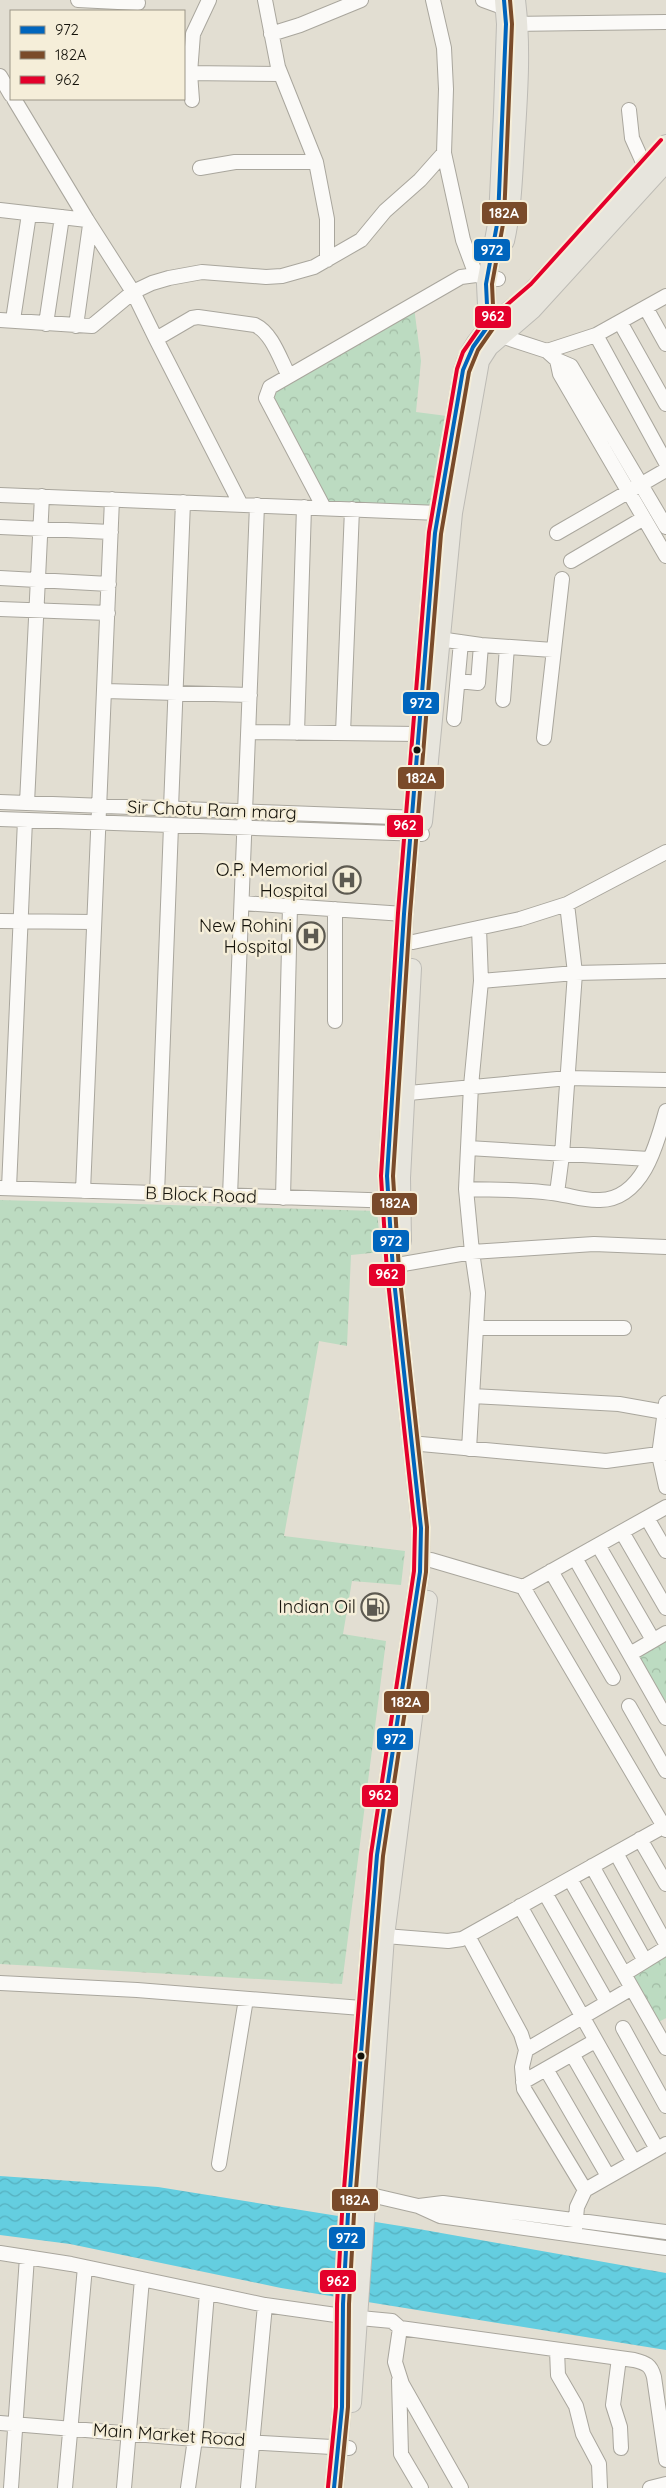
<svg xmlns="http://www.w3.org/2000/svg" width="666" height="2488" font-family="Quicksand,sans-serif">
	<defs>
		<pattern id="park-crowns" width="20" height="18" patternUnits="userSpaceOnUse" patternTransform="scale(1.25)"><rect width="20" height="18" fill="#bcdbc1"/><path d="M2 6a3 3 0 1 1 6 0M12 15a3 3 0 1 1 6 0" fill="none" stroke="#a1bba4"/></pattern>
		<pattern id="water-waves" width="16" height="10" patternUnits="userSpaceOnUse" patternTransform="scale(1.25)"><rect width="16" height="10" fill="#64cee0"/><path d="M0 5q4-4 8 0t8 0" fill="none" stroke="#56b0bf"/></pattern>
	</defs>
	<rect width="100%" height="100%" fill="#e2ded2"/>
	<path fill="url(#park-crowns)" d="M414,307L421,361L416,412L447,416L430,506L327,503L270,393Z
		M0,1200L377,1211L381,1252L351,1255L347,1346L319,1341L284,1536L405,1551L401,1585L352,1581L343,1634L386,1641L342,1984L0,1964Z
		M666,1636V1700L663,1702L635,1654Z
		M666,1954V2018L655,2024L628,1976Z"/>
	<path fill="url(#water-waves)" d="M0,2176L158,2187L413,2228L666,2273V2350L281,2288L70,2244L0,2235Z"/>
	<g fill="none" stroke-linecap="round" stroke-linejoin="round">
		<g stroke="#a9a69d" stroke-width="16">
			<path id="minor" d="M78,0L138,3
				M265,0L278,67L316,162L327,219V260
				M433,0L444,48L446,89L444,153
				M483,0L505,8
				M509,24L666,22
				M271,34L300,25L361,0
				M184,73L280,74
				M0,76L11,95
				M14,99L87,220L133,292L156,339L241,505
				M192,100L190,73L193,34L209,0
				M629,110L632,138L645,167
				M200,168L235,162H316
				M0,210L87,220
				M646,308L666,344
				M0,320L92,326L133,292L152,283L169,278L202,272L266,277L282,276L314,267L361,240L385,211L420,180L444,153L463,240L476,275
				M13,320L29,214
				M620,322L666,404
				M46,324L62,217
				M76,326L90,225
				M596,335L666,463
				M501,336L547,351L557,360L571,366L666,527
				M156,339L192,318L198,317L255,325C272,333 280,359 288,374
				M547,351L596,335L666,296
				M557,360L560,374L666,556
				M0,495L439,513
				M324,508L266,398L270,387L461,277L476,275L498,279
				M0,527L111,532
				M557,533L666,470
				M571,561L644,518
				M0,578L109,584
				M0,609L108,613
				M432,638L481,645L553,650
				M458,681L478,683L481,645
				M105,691L250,695
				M503,700L507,647
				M454,719L461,642
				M248,732L418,734
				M297,733L304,507
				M343,733L352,509
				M544,738L562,579
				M0,802L421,818
				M27,803L42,496
				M171,808L183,502
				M0,819L422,834
				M242,903L404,914
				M335,909V1021
				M0,921L93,922
				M413,942L520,919L567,904L666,852
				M481,981L575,973L666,971
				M398,1094L568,1078L666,1080
				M468,1148L649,1159
				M0,1188L398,1201
				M9,1188L25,820
				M466,1189C497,1190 529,1189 559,1194C572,1196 586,1201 600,1200C643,1199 657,1144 666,1111
				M83,1191L112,499
				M557,1193L562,1155L575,973L567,904
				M157,1194L171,826
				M230,1196L257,505
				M283,1198L290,906
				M403,1264L472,1252L594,1244L666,1247
				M477,1328H624
				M472,1396L619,1404L664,1412
				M666,1403L659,1455L666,1487
				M421,1444L606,1461L666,1453
				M469,1449L478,1293L472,1252L466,1189L471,1086L481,981L479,928
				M647,1518L666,1551
				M622,1532L666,1608
				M598,1545L653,1640
				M575,1558L666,1718
				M431,1560L523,1587L666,1507
				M551,1571L613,1678
				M523,1587L666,1830
				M630,1654L666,1633
				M629,1706L666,1771
				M640,1839L666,1884
				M616,1853L666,1944
				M592,1866L645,1961
				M570,1879L666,2048
				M545,1893L607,2002
				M520,1906L657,2149
				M385,1936L448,1941L462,1939L666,1825
				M468,1936L521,2034L526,2050L522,2067L524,2089L585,2190
				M624,1974L666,1948
				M0,1983L137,1990L374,2009
				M623,2028L666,2106
				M526,2050L632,1988
				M572,2054L634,2162
				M546,2069L608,2176
				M523,2082L595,2041
				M219,2164L246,1999
				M358,2192L418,2206L440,2216L666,2248
				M419,2206L443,2203L666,2232
				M575,2229L577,2207L585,2190L666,2144
				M0,2253L71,2264L265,2305L343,2316
				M360,2318L392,2321L400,2328L395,2362L402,2384L461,2488
				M400,2328L634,2360C646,2363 651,2365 654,2377L666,2460
				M557,2350L558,2375L576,2406L583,2434L599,2464L600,2488
				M619,2358L613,2405L620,2427L621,2448
				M399,2380L401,2454L421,2488
				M0,2423L195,2439L349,2448
				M11,2488L27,2257
				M65,2488L85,2267
				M124,2488L142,2279
				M188,2488L195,2439L207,2293
				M248,2488L265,2305
				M650,2488L666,2484"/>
		</g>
		<g stroke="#bdbbb5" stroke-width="20">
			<path id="major" d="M505,241C512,210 513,178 515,146C518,98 522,48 516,0
				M488,326L486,284L498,219L503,112L506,24L504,0
				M423,822L453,513L480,361L489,347L532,310L666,163
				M402,1241L401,1178L412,968
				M352,2403L385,1936L428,1600
				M334,2488L342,2407L343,2304L348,2214L377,1855L420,1572L421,1528L393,1271L387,1176L404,914L435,533L463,370C475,327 507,317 535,288C579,241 623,193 666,144"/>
		</g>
		<use href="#minor" stroke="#fbfaf8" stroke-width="14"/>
		<use href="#major" stroke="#e7e5dd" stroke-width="18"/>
		<g stroke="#f5eed9" stroke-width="8">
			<path id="bus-1" d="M334,2488L342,2407L343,2304L348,2214L377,1855L420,1572L421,1528L393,1271L387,1176L404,914L435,533L463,370L473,347L488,326L486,284L498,219L506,24L504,0"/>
		</g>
		<g stroke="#f5eed9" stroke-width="8">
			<path id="bus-2" d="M340,2488L348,2407L349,2304L354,2214L383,1856L426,1572L427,1527L399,1270L393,1176L410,914L441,534L469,372L478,350L494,327L492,284L504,219L512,24L510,0"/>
		</g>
		<g stroke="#f5eed9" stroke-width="8">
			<path id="bus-3" d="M328,2487L336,2407L337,2304L342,2214L371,1854L414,1571L415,1528L387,1272L381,1176L398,913L429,532L457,369L463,352L479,329L531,284L661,140"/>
		</g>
		<use href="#bus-1" stroke="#0065bd" stroke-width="4"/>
		<use href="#bus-2" stroke="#7a4b2a" stroke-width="4"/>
		<use href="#bus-3" stroke="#e4002b" stroke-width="4"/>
	</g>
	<defs>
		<g id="hospital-ring" transform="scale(1.4375)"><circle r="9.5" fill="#f5eed9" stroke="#5d5a51" stroke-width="1.5"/><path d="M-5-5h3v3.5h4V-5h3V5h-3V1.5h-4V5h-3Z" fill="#5d5a51"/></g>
		<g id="fuel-ring" transform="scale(1.4375)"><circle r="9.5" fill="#f5eed9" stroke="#5d5a51" stroke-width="1.5"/><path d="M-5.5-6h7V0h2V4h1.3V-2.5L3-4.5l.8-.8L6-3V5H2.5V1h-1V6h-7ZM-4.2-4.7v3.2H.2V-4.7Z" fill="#5d5a51"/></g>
	</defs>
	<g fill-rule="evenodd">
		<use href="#hospital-ring" x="347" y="880"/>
		<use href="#hospital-ring" x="311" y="936"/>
		<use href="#fuel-ring" x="375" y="1607"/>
	</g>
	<g fill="#15130b" stroke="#f5eed9" stroke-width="2">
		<circle cx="417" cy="750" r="4.5"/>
		<circle cx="361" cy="2056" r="4.5"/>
	</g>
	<g text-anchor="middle" stroke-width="5" stroke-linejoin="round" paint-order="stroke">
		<g font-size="18" fill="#15130b" stroke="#f5eed9">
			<text transform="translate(212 810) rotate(2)" y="6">Sir Chotu Ram marg</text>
			<text transform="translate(201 1195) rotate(2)" y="6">B Block Road</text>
			<text transform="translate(169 2435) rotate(4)" y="6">Main Market Road</text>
		</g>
		<g font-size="18" fill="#15130b" stroke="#f5eed9" text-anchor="end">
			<text x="328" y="876">O.P. Memorial<tspan x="328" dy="21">Hospital</tspan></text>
			<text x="292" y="932">New Rohini<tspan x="292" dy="21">Hospital</tspan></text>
			<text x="356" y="1613">Indian Oil</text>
		</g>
	</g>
	<g stroke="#f5eed9" stroke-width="2">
		<rect x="481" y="201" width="47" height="24" rx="5" fill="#7a4b2a"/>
		<rect x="473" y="238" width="38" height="24" rx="5" fill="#0065bd"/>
		<rect x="474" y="305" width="38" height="24" rx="5" fill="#e4002b"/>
		<rect x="402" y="691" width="38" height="24" rx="5" fill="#0065bd"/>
		<rect x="397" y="766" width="48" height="24" rx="5" fill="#7a4b2a"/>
		<rect x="386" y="814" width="38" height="24" rx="5" fill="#e4002b"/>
		<rect x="371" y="1192" width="47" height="24" rx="5" fill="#7a4b2a"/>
		<rect x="372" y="1229" width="38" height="24" rx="5" fill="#0065bd"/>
		<rect x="368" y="1263" width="38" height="24" rx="5" fill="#e4002b"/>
		<rect x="383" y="1690" width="47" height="24" rx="5" fill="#7a4b2a"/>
		<rect x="376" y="1727" width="38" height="24" rx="5" fill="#0065bd"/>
		<rect x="361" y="1784" width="38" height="24" rx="5" fill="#e4002b"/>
		<rect x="331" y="2188" width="48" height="24" rx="5" fill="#7a4b2a"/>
		<rect x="328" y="2226" width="38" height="24" rx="5" fill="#0065bd"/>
		<rect x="319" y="2269" width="38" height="24" rx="5" fill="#e4002b"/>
	</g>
	<g font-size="14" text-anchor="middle" font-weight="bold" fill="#fff">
		<text x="504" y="218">182A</text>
		<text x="492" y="255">972</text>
		<text x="493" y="321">962</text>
		<text x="421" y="708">972</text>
		<text x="421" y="783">182A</text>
		<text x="405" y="830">962</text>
		<text x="395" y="1208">182A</text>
		<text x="391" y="1246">972</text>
		<text x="387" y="1279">962</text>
		<text x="406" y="1707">182A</text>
		<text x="395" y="1744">972</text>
		<text x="380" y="1800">962</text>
		<text x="355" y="2205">182A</text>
		<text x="347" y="2243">972</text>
		<text x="338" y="2286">962</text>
	</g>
	<rect x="10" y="10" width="175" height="90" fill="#f5eed9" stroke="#9b9687"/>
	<rect x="20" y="26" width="25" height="8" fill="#0065bd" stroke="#9b9687"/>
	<text x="55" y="35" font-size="15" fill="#15130b">972</text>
	<rect x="20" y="51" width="25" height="8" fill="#7a4b2a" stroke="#9b9687"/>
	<text x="55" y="60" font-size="15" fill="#15130b">182A</text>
	<rect x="20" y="76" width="25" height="8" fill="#e4002b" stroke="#9b9687"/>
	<text x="55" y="85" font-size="15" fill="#15130b">962</text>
</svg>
